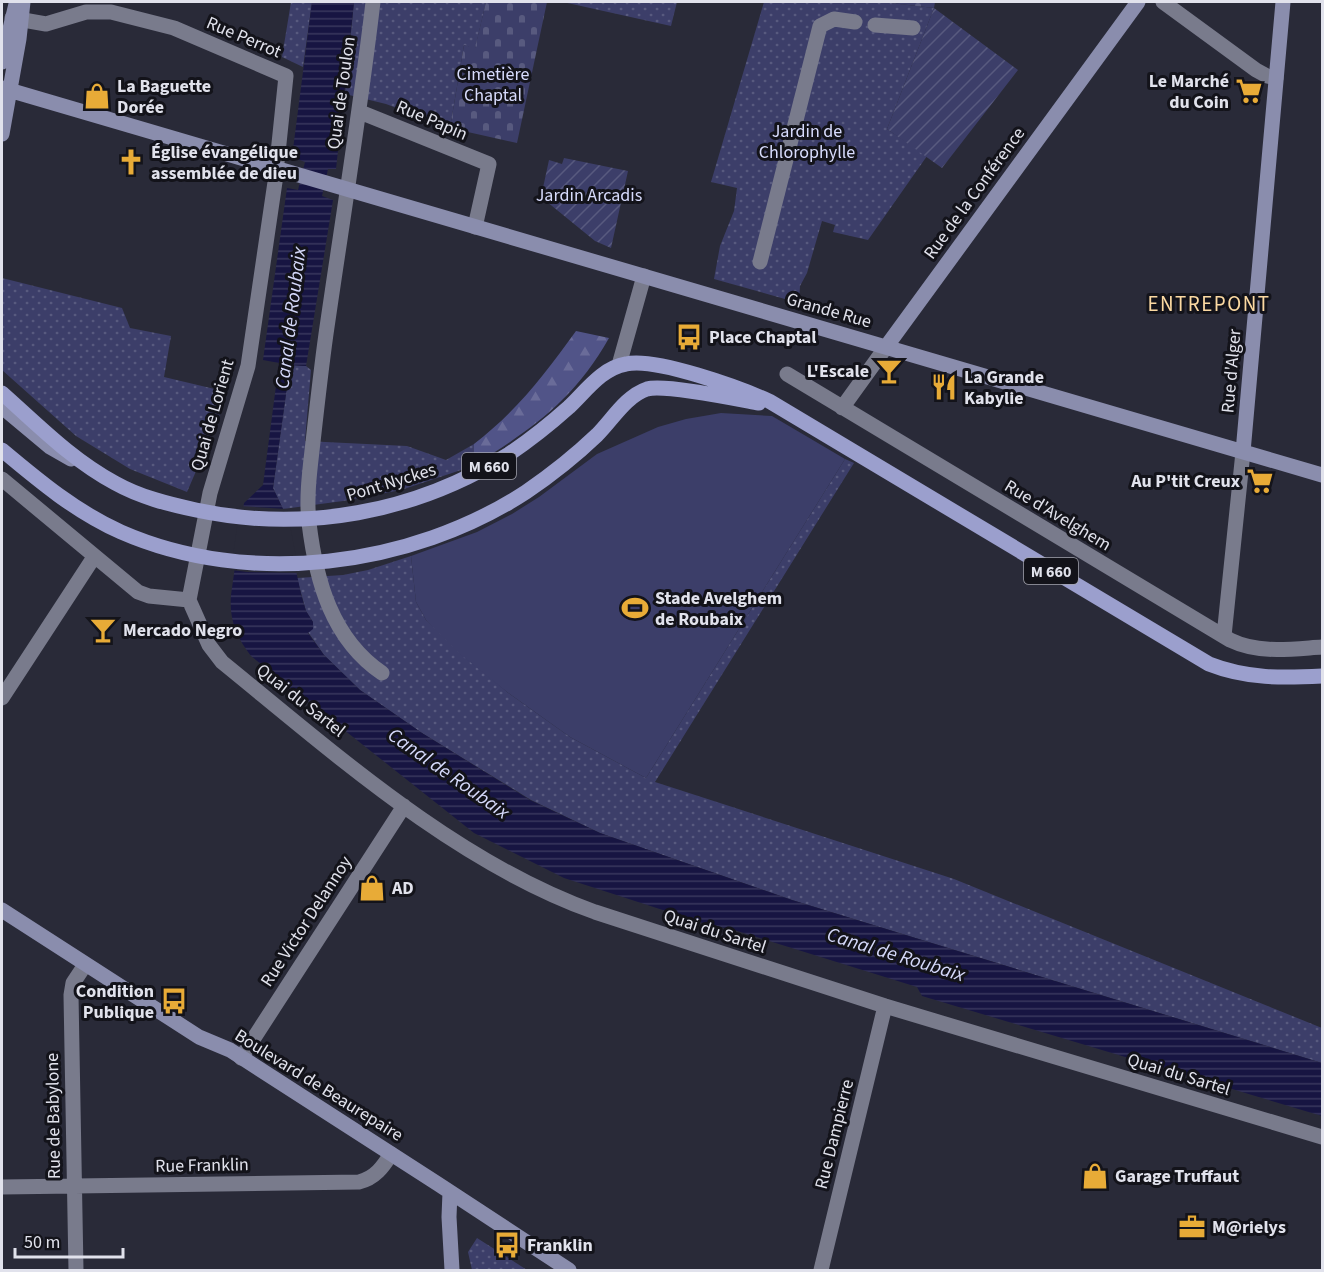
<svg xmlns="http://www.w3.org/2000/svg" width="1324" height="1272" font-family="'Source Sans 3',sans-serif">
	<defs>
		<pattern id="grass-dots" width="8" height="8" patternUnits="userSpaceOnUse" patternTransform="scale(1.5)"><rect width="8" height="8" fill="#3c3e69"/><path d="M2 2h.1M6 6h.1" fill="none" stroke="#585a7f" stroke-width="1.8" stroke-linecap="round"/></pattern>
		<pattern id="forest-firs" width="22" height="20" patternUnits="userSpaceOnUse" patternTransform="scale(1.5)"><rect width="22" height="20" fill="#515488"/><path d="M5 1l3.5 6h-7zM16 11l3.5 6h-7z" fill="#6a6c99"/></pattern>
		<pattern id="cemetery-stones" width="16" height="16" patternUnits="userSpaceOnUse" patternTransform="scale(1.5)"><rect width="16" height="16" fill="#3c3e69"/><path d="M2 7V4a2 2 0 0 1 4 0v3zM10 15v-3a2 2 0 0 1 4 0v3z" fill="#585a7f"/></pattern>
		<pattern id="garden-furrows" width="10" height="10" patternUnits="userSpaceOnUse" patternTransform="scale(1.5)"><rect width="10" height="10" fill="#3c3e69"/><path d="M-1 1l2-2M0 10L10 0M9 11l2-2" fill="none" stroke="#585a7f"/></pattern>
		<pattern id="water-rules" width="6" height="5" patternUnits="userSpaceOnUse" patternTransform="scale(1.5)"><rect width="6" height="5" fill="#171542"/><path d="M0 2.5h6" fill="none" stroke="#38375d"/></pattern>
	</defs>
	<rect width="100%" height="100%" fill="#292a38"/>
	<path fill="url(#grass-dots)" d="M291,2H312L303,67L282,57Z
		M354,2H486L475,49L464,45L450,128L386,104L345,94Z
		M563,2H677L671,26Z
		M764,2H882L934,8L887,129L927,156L868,240L833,232L835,225L822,221L807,273L800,286L799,303L714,279L720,246L734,211L737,188L711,182Z
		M2,278L122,308L130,328L171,336L164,377L223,391L219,418L187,492L130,469L76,436L2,370Z
		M290,365L306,366L311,370L305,441L407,446L446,460L474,444L473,466L401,490L343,501L283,509L273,488Z
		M845,459L854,463L655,782L954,879L1322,1028V1063L792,900L600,833L531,800L422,733L360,690L324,655L308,632L313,622L306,611L297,578L343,575L368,570L411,556L416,602L426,620L507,692L570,737L646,778Z
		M477,1238L527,1270H472L468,1252Z"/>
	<path fill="url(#forest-firs)" d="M576,331L609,338C574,400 532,429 473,466L474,444C517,411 544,375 576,331Z"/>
	<path fill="url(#cemetery-stones)" d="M486,2H547L517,143L450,128L464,45L475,48Z
		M882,2H935L934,8Z"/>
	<path fill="url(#garden-furrows)" d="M934,8L1018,70L942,168L887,129Z
		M564,158L628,171L611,248L595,241L541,197L549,160L562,164Z"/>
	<path fill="#3c3e69" d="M721,413L772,416L845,459L646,778L570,737L507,692L460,654L426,620L416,602L411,556L477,532L512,514L539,497L597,454L658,427L686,419Z"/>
	<path fill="url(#water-rules)" d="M312,2H354L336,169H328L322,196L333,200L306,366L290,365L273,488L283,509L301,594L306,611L313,622V629L308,633L324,655L360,690L422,733L530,800L600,833L792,900L1322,1063V1116L922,996L917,987L734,930L706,924L564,878L474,833L251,656C236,637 229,619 231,595L244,503L263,485L279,363L263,360L287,188L298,190L305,162L292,157Z"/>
	<path fill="#292a38" d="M240,506L287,509L299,573L247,572L231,570Z"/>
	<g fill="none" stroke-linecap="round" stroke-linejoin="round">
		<path stroke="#797b8c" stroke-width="15" d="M373,2C360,113 342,223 326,334C321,370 317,406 313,442C310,469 306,496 309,523C316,581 332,639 382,673
			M1163,2L1256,70L1267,76L1276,78
			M12,18L46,24L86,12H111L174,28L286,76L275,182L248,366L210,493L189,600
			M875,25L913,28
			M360,112L489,164L475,227
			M760,262L820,26L834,19L855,22
			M619,365L644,276
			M787,374L1230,640C1259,654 1291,649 1322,647
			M842,408L886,347
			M2,479L138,592L149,596L189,600
			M189,600L209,645L222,662C334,753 457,863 595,912L885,1006L1322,1137
			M1224,636L1243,452
			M2,698L94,557
			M241,1058L404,806
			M2,1187L359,1182C375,1178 383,1167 391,1154
			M76,1270L71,995L73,983L85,965
			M821,1270L885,1006"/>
		<path stroke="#8a8dad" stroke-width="15" d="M2,62L16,4
			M2,88L1322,475
			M2,134L19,39L23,2
			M886,347L1138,2
			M2,407L50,447L71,459
			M1243,452L1283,2
			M2,910L199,1037L230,1050L438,1184L569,1270
			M450,1192L449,1217L452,1270"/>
		<path stroke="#9b9fcd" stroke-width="15" d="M2,393C38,425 72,460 115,483C140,497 168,504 196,510C304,533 415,513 509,454C530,440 550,424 569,407C586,391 602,368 626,364C655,357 740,388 769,401L1209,664C1247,679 1283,678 1322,676
			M2,450C39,481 76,512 121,532C249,588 411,567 526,492C551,475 575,456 597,435C612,420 626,396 647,389C664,384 737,399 759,403"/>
	</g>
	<defs>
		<g id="supermarket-bare" transform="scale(2.07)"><path d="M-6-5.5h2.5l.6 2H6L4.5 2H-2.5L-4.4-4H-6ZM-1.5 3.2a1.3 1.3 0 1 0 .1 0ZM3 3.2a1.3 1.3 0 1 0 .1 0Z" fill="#e8ab37" stroke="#13131a" stroke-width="2.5" paint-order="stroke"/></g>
		<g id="shop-bare" transform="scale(2.07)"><path d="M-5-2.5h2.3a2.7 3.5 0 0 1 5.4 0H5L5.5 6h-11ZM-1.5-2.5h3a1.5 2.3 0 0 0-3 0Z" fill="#e8ab37" stroke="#13131a" stroke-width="2.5" paint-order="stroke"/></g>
		<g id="church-bare" transform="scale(2.07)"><path d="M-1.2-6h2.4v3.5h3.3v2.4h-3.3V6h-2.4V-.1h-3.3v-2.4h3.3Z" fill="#e8ab37" stroke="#13131a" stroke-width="2.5" paint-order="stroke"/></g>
		<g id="bus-bare" transform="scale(2.07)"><path d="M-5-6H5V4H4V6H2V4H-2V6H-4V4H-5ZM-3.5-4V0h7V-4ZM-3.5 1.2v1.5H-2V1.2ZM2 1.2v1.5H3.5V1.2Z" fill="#e8ab37" stroke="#13131a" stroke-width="2.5" paint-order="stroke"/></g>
		<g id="bar-bare" transform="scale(2.07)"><path d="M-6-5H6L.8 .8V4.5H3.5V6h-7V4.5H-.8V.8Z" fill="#e8ab37" stroke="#13131a" stroke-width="2.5" paint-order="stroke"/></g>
		<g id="restaurant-bare" transform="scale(2.07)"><path d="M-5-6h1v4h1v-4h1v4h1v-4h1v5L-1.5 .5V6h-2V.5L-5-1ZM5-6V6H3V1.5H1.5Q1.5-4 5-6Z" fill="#e8ab37" stroke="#13131a" stroke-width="2.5" paint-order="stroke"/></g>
		<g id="stadium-bare" transform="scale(2.07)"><path d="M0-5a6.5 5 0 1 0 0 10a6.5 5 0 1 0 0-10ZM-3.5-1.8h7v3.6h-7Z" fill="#e8ab37" stroke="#13131a" stroke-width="2.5" paint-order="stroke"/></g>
		<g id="office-bare" transform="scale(2.07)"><path d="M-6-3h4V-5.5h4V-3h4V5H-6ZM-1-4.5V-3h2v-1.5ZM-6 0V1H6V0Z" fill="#e8ab37" stroke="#13131a" stroke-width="2.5" paint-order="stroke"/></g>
	</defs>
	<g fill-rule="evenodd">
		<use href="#supermarket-bare" x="1249" y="91"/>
		<use href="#shop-bare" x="97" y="96"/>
		<use href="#church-bare" x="131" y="162"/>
		<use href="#bus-bare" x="689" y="337"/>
		<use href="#bar-bare" x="889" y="371"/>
		<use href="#restaurant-bare" x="944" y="387"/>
		<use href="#supermarket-bare" x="1260" y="481"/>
		<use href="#stadium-bare" x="635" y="608"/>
		<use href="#bar-bare" x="103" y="630"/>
		<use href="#shop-bare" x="372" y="888"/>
		<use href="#bus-bare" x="174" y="1001"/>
		<use href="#shop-bare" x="1095" y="1176"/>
		<use href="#office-bare" x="1192" y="1227"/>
		<use href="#bus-bare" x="507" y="1245"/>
	</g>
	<g text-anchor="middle" stroke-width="6" stroke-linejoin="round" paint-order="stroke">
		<g fill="#13131a" stroke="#a3a4ad" stroke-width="1.5">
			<rect x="462" y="453" width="54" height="26" rx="4.5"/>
			<rect x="1024" y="558" width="54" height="26" rx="4.5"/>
		</g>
		<g font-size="16" font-weight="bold" fill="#e1e2ec">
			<text x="489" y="472">M 660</text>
			<text x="1051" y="577">M 660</text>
		</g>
		<g font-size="18" fill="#e1e2ec" stroke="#13131a">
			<text transform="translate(244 37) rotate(23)" y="6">Rue Perrot</text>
			<text transform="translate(341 93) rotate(-82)" y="6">Quai de Toulon</text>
			<text transform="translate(432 120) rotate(23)" y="6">Rue Papin</text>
			<text transform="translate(974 193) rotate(-54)" y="6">Rue de la Conférence</text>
			<text transform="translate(829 310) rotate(16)" y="6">Grande Rue</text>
			<text transform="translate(1231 371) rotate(-85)" y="6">Rue d'Alger</text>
			<text transform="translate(212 415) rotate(-74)" y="6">Quai de Lorient</text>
			<text transform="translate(391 482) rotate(-17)" y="6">Pont Nyckes</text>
			<text transform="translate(1058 515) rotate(31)" y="6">Rue d'Avelghem</text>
			<text transform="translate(301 700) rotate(38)" y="6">Quai du Sartel</text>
			<text transform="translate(306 921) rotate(-57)" y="6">Rue Victor Delannoy</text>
			<text transform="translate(715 931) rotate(18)" y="6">Quai du Sartel</text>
			<text transform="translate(1179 1074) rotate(17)" y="6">Quai du Sartel</text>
			<text transform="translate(319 1085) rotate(32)" y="6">Boulevard de Beaurepaire</text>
			<text transform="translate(53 1116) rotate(-91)" y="6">Rue de Babylone</text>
			<text transform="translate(834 1134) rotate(-76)" y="6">Rue Dampierre</text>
			<text transform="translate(202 1165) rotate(-1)" y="6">Rue Franklin</text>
		</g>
		<g font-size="18" fill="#d8dcfd" stroke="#13131a">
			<text x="493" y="80">Cimetière<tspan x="493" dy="21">Chaptal</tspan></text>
			<text x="807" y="137">Jardin de<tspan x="807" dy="21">Chlorophylle</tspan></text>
			<text x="589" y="201">Jardin Arcadis</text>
		</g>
		<g font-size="18" font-weight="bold" fill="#e1e2ec" stroke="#13131a" text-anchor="start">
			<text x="1229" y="87" text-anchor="end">Le Marché<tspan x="1229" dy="21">du Coin</tspan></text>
			<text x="117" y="92">La Baguette<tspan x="117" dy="21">Dorée</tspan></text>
			<text x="151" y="158">Église évangélique<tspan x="151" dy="21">assemblée de dieu</tspan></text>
			<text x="709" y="343">Place Chaptal</text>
			<text x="869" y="377" text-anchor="end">L'Escale</text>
			<text x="964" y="383">La Grande<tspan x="964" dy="21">Kabylie</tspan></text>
			<text x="1240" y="487" text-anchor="end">Au P'tit Creux</text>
			<text x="655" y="604">Stade Avelghem<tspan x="655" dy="21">de Roubaix</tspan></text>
			<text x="123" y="636">Mercado Negro</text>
			<text x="392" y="894">AD</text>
			<text x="154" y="997" text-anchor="end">Condition<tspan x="154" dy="21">Publique</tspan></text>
			<text x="1115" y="1182">Garage Truffaut</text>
			<text x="1212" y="1233">M@rielys</text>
			<text x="527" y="1251">Franklin</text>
		</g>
		<g font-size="20" font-style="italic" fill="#d5d9fa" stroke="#13131a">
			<text transform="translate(290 318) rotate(-83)" y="7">Canal de Roubaix</text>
			<text transform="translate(449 773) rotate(35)" y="7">Canal de Roubaix</text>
			<text transform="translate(896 954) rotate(17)" y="7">Canal de Roubaix</text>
		</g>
		<g font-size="21" letter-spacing="1.5" fill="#fbd9a2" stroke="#13131a">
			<text x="1209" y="311">ENTREPONT</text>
		</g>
	</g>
	<rect width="1324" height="1272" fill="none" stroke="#e1e2ec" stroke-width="6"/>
	<path d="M15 1248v9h108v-9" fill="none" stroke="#e1e2ec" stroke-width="3"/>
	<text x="24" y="1248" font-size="18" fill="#e1e2ec" stroke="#13131a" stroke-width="4.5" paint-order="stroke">50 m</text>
</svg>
